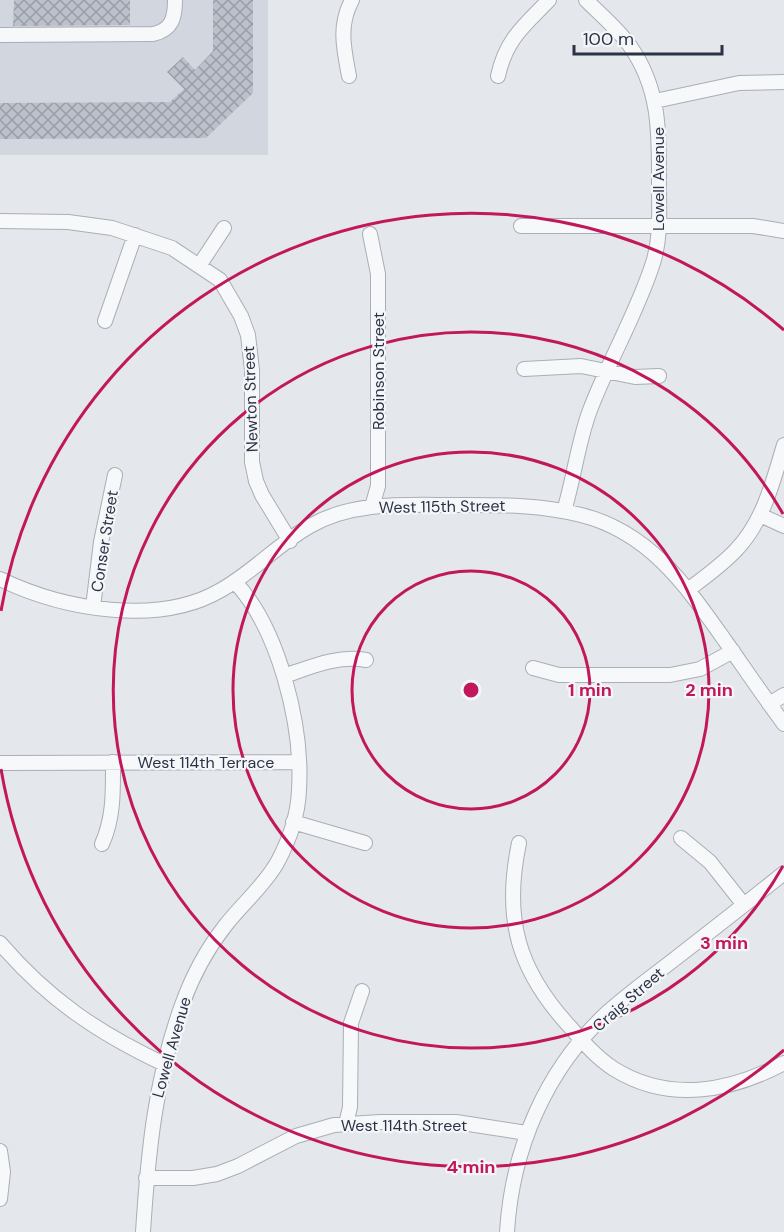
<svg xmlns="http://www.w3.org/2000/svg" width="784" height="1232" font-family="'DM Sans',sans-serif">
	<defs>
		<pattern id="building-cross-hatch" width="8" height="8" patternUnits="userSpaceOnUse" patternTransform="scale(1.5)"><rect width="8" height="8" fill="#bbc0ca"/><path d="M0 0l8 8M0 8l8-8" fill="none" stroke="#989da6"/></pattern>
	</defs>
	<rect width="100%" height="100%" fill="#e4e7ec"/>
	<path fill="#d2d6de" d="M0,0H268V155H0Z"/>
	<path fill="url(#building-cross-hatch)" d="M14,0H130V25L13,26Z
		M213,0H253V93L206,138L0,139V103L170,102L184,89L167,72L183,57L195,70L213,51Z"/>
	<g fill="none" stroke-linecap="round" stroke-linejoin="round">
		<g stroke="#a9aeb7" stroke-width="16">
			<path id="minor" d="M0,35L153,34C172,30 175,18 175,0
				M349,76C344,49 338,26 352,0
				M498,76C506,39 524,26 549,0
				M655,101L739,83L784,82
				M0,221L68,222L112,228L172,248L220,280L241,316L248,335L252,370V462L256,481L262,495L290,541
				M521,226H753L784,231
				M370,234L378,274V486L372,507
				M199,266L224,228
				M105,321L135,235
				M524,369L581,366L635,377L659,376
				M564,511C574,478 578,442 590,410C609,360 637,313 653,263C661,238 659,212 659,186C659,135 661,90 630,46C618,29 601,15 586,0
				M760,515L784,526
				M0,579C62,609 158,627 221,590C253,572 278,544 310,526C353,501 406,505 454,505C497,505 539,504 581,515C650,532 687,587 726,642C745,669 764,697 784,724
				M689,589C705,577 722,565 736,550C763,522 773,482 784,445
				M93,607L101,542L115,475
				M533,668L559,675H670L700,669L733,651
				M284,676C311,667 337,655 366,660
				M769,704L784,695
				M0,763L299,762
				M293,822L365,843
				M681,838L710,862L744,905
				M519,843C503,919 518,971 571,1028C584,1043 597,1058 614,1069C669,1103 730,1092 784,1063
				M102,844C114,817 113,791 113,762
				M0,943C48,999 98,1033 164,1064
				M346,1124L350,1107L351,1023L362,991
				M0,1151L3,1172L0,1199
				M146,1178H193L217,1174L238,1166L296,1136L334,1125L380,1122H456L527,1133
				M143,1232C148,1154 155,1079 182,1005C192,977 207,949 225,926C242,904 263,887 277,863C289,841 298,815 299,790C303,726 279,629 235,582
				M507,1232C512,1149 546,1069 608,1012C629,993 653,976 676,958C712,930 748,902 784,873"/>
		</g>
		<use href="#minor" stroke="#f7f8fa" stroke-width="14"/>
	</g>
	<g fill="none" stroke="#c2185b" stroke-width="3">
		<circle cx="471" cy="690" r="119"/>
		<circle cx="471" cy="690" r="238"/>
		<path d="M783 866A358 358 0 1 1 783 514"/>
		<path d="M784 1050A477 477 0 0 1 1 769M1 611A477 477 0 0 1 784 330"/>
	</g>
	<g text-anchor="middle" stroke-width="4.5" stroke-linejoin="round" paint-order="stroke">
		<g font-size="16" fill="#2b3445" stroke="#f4f6f9">
			<text transform="translate(658 179) rotate(-90)" y="6">Lowell Avenue</text>
			<text transform="translate(378 371) rotate(-90)" y="6">Robinson Street</text>
			<text transform="translate(250 399) rotate(-92)" y="6">Newton Street</text>
			<text transform="translate(442 506) rotate(-1)" y="6">West 115th Street</text>
			<text transform="translate(104 541) rotate(-81)" y="6">Conser Street</text>
			<text x="206" y="768">West 114th Terrace</text>
			<text transform="translate(628 999) rotate(-41)" y="6">Craig Street</text>
			<text transform="translate(171 1047) rotate(-74)" y="6">Lowell Avenue</text>
			<text x="404" y="1131">West 114th Street</text>
		</g>
	</g>
	<circle cx="471" cy="690" r="9" fill="#c2185b" stroke="#f4f6f9" stroke-width="3"/>
	<g font-size="18" text-anchor="middle" font-weight="bold" fill="#c2185b" stroke="#f4f6f9" stroke-width="4.5" stroke-linejoin="round" paint-order="stroke">
		<text x="590" y="696">1 min</text>
		<text x="709" y="696">2 min</text>
		<text x="724" y="949">3 min</text>
		<text x="471" y="1173">4 min</text>
	</g>
	<path d="M574 45v9h148v-9" fill="none" stroke="#2b3445" stroke-width="3"/>
	<text x="583" y="45" font-size="18" fill="#2b3445" stroke="#f4f6f9" stroke-width="4.5" paint-order="stroke">100 m</text>
</svg>
